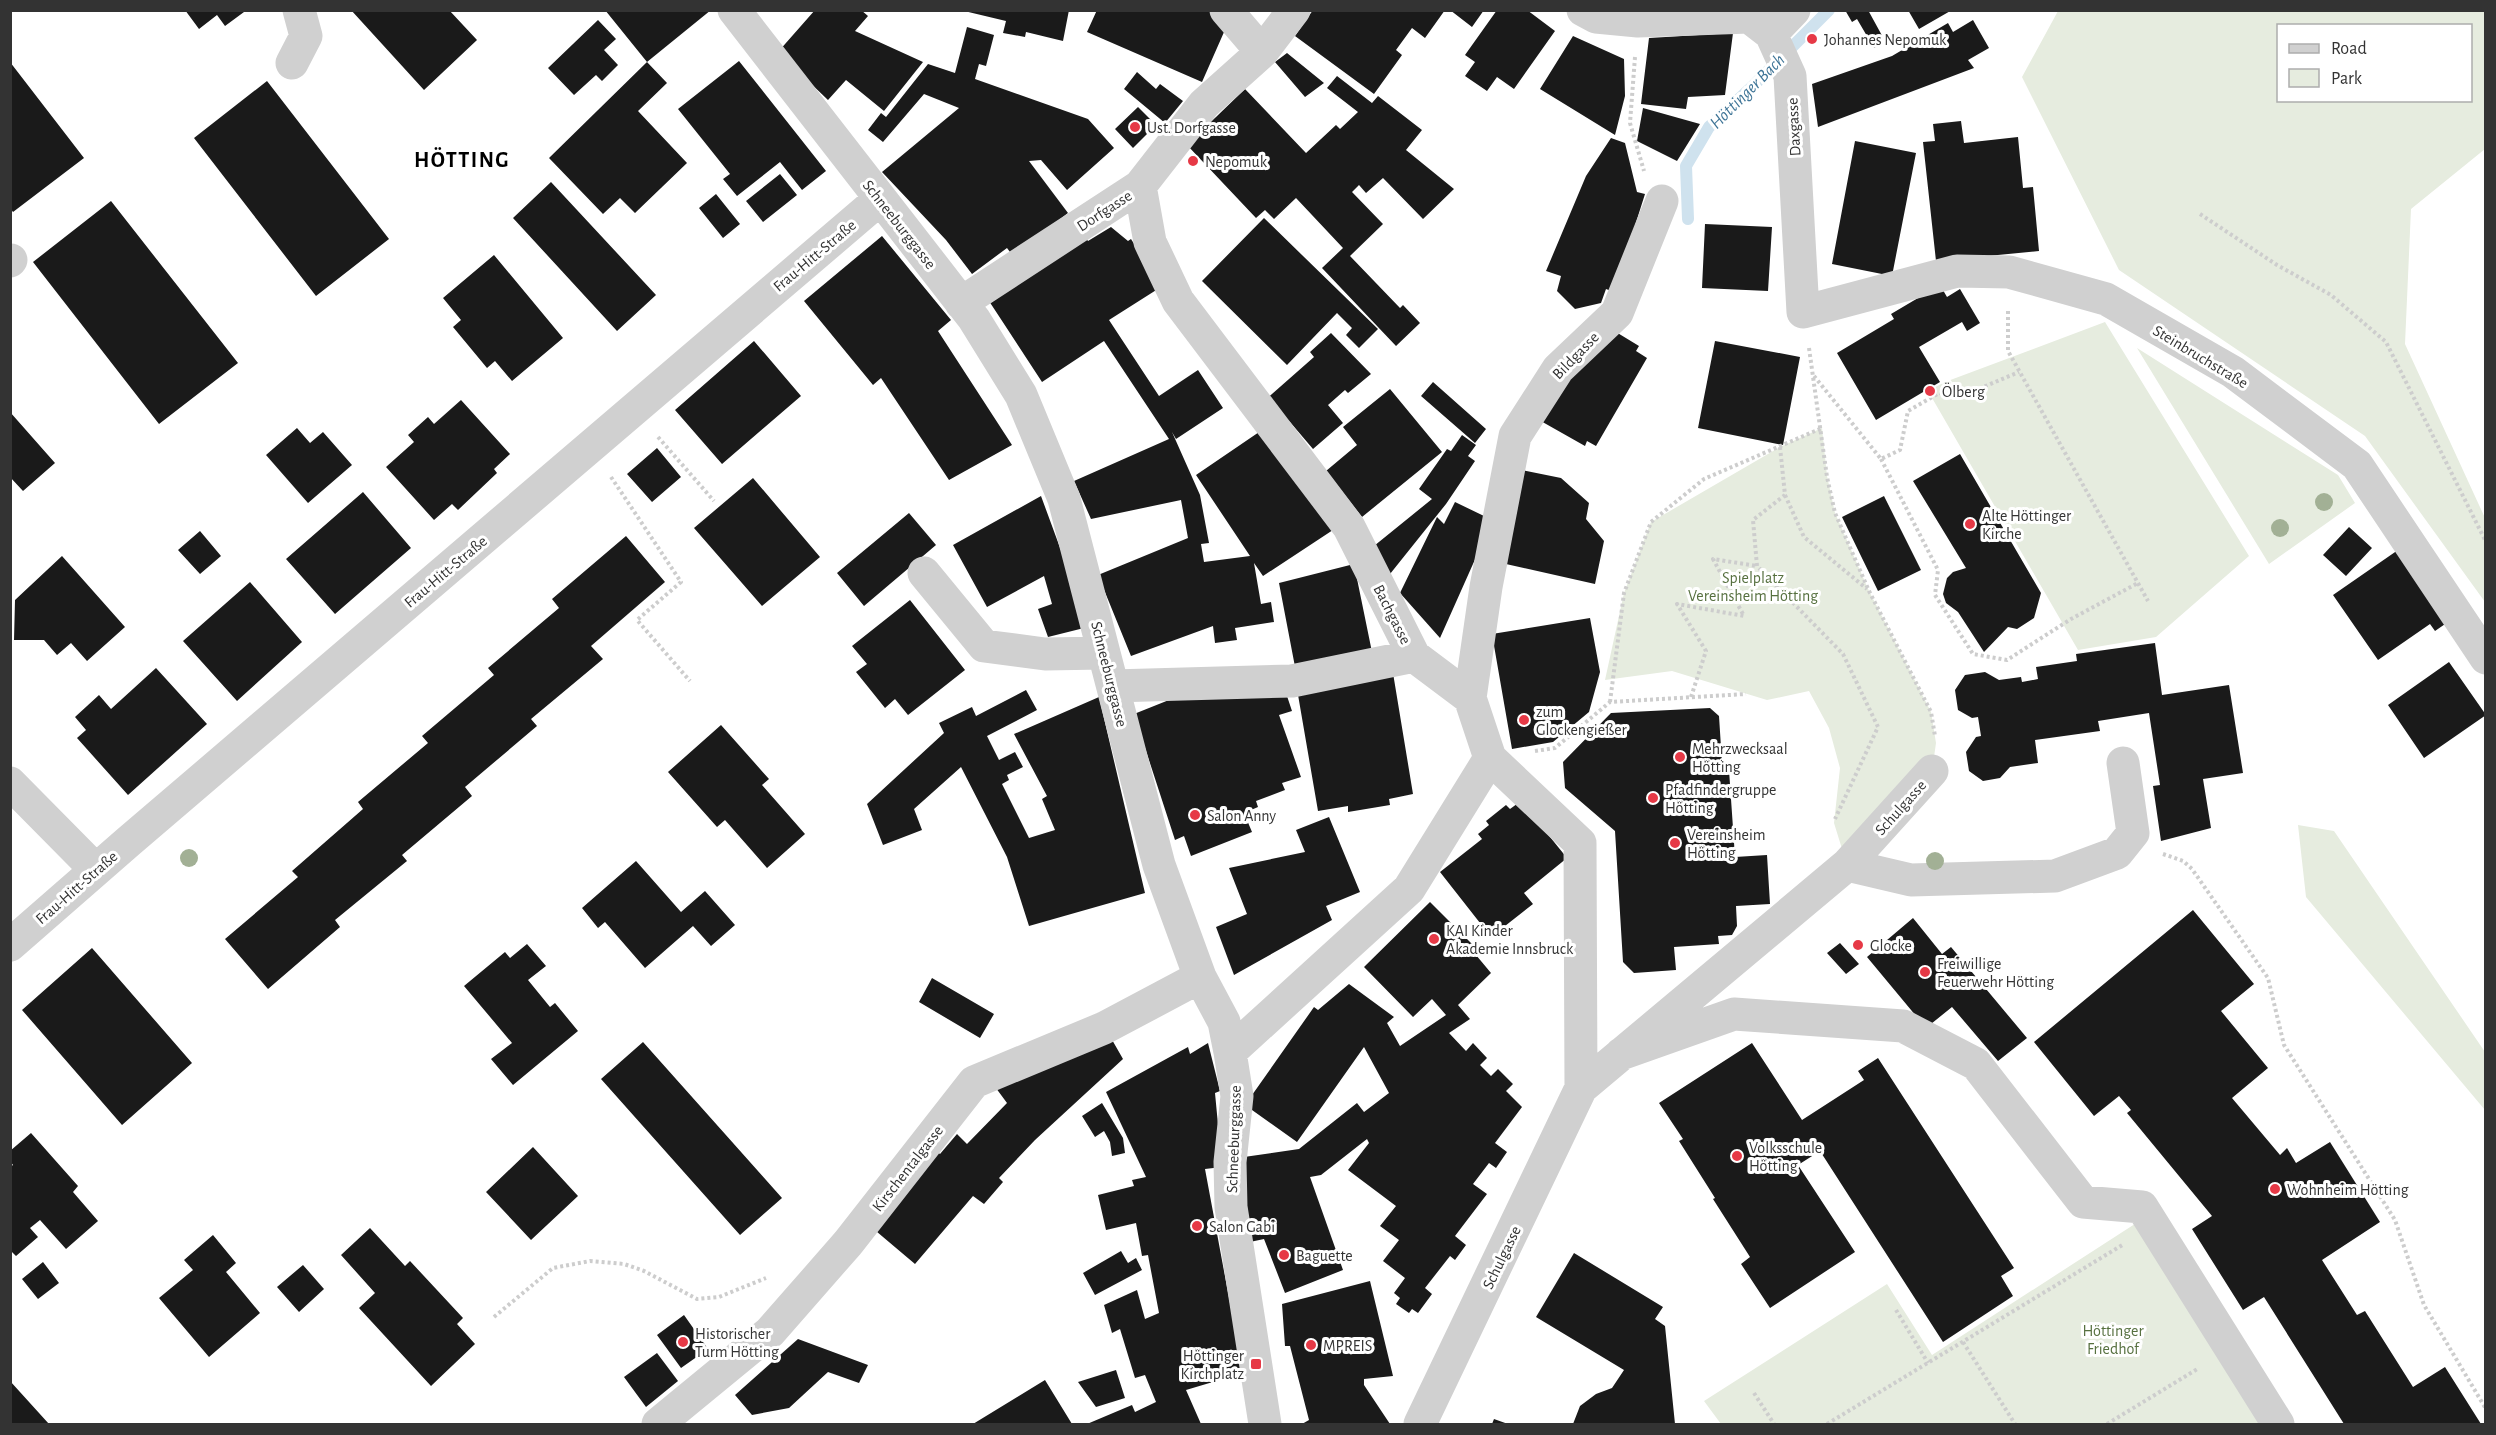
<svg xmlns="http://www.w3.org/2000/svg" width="2496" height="1435" font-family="'Alegreya Sans',sans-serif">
	<rect width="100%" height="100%" fill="#fff"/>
	<path fill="#e6ecdf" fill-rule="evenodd" d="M2058,11H2485V149L2411,209L2405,344L2485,518V602L2365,436L2119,270L2022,77ZM2278,26H2470V100H2278Z
		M2105,322L2249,556L2156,637L2078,650L1928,391L1945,382Z
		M2137,348L2338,475L2355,503L2269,564Z
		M1822,428L1827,476L1835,513L1869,591L1931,712L1936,743L1932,771L1847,865L1834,823L1840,768L1829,728L1809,691L1767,700L1672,671L1605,680L1624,593L1651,522L1780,447Z
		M2298,825L2334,831L2485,1052V1110L2306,897Z
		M2141,1220L2266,1424H1721L1704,1401L1887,1284L1932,1355Z"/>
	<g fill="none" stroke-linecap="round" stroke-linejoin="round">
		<path stroke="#cfe2ee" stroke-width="12" d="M1688,219L1686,166L1709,127L1752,87L1829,10"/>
	</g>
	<path fill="#1a1a1a" d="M185,10H243L244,12L225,26L217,15L199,29Z
		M351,10H449L477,40L424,90Z
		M605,10H711L647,62L667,83L638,111L687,163L635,213L620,198L603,214L549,158L647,62Z
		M815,10H861L868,16L855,31L923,62L884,111L846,80L828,100L778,52Z
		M960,10H1069L1063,41L1026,32L1025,37L1003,33L1006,21Z
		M1097,10H1212L1228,23L1202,82L1087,32Z
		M1313,10H1445L1425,38L1412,28L1396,50L1402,55L1374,94L1295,36Z
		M1450,10H1484L1472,27Z
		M1497,10H1527L1555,31L1514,89L1497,77L1487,91L1465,76L1475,62L1465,55Z
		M1845,10H1868L1885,41L1874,48L1857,19L1852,22Z
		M1908,10H1952L1919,29Z
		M598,20L616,39L604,50L618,65L602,81L596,75L574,95L548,68Z
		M1973,20L1989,48L1968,60L1974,68L1818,127L1812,84L1892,56L1948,23L1953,32Z
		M967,27L994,35L986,66L979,64L975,79L1088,119L1114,148L1067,190L1041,160L1029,161L1068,213L1013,256L1007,248L972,274L946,240L882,172L959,108L924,94L883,142L868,130L881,113L886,117L928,64L955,73Z
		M1733,33L1725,95L1688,97L1686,109L1641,104L1649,38Z
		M1573,36L1624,59L1625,96L1615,135L1540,89Z
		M1287,53L1324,83L1305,97L1275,62Z
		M739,61L826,171L802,190L780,162L737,196L723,179L730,174L678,109Z
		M10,62L84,158L13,212L10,208Z
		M1137,72L1156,89L1160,84L1183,101L1165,123L1124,89Z
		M1337,76L1372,103L1378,96L1422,130L1406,150L1454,189L1423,219L1383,178L1366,193L1359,185L1352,192L1383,224L1350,256L1400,308L1403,305L1420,323L1396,346L1322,268L1343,248L1296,198L1274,219L1265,210L1256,218L1187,145L1245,89L1306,153L1336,125L1340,129L1358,112L1327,88Z
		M267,81L389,239L316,296L194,138Z
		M1138,107L1156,125L1133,148L1115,129Z
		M1643,108L1700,124L1677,161L1637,141Z
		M1961,121L1964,143L2018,137L2023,188L2033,187L2039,251L1936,261L1923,142L1935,141L1933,124Z
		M1611,138L1625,143L1637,192L1645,194L1614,292L1606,289L1601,303L1575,309L1557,291L1561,276L1546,271L1586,176Z
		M1855,141L1916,153L1892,276L1832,264Z
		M780,174L797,195L763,222L746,201Z
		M551,182L656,295L617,331L513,218Z
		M716,194L740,224L723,238L699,208Z
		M111,201L238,363L159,424L33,262Z
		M1264,218L1378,329L1359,348L1346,335L1352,328L1337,313L1287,365L1202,281Z
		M1705,224L1772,227L1768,291L1702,288Z
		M1111,227L1128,241L1131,239L1161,287L1109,320L1159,396L1198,370L1223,408L1176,439L1172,432L1200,495L1209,543L1201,544L1204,562L1250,556L1196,475L1265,428L1336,528L1263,576L1254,563L1261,604L1271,602L1274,622L1235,628L1237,640L1215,643L1213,626L1131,656L1098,575L1188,538L1181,500L1091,519L1074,481L1169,439L1104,341L1042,382L989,301L1086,238L1088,241Z
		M882,236L951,320L938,331L1012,445L949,480L881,378L873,385L804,301Z
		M494,255L563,338L512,381L495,361L487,368L453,327L461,320L443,298Z
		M1940,285L1947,297L1960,289L1980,323L1967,331L1962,322L1919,347L1940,382L1876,420L1837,353L1894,319L1891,314Z
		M1616,332L1639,346L1636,351L1647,358L1596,446L1587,441L1585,446L1539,420L1569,369Z
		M1331,333L1371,374L1348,393L1345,390L1328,405L1343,423L1313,449L1290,422L1264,401L1314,357L1310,352Z
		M754,341L801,396L722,464L675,410Z
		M1715,341L1800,357L1783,445L1698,428Z
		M1433,382L1486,429L1475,443L1421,396Z
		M1390,389L1442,452L1362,517L1326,471L1357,445L1343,427Z
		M461,400L510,454L494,469L497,473L458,510L452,504L434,520L386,467L414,442L408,435L428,417L434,424Z
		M10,412L55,463L23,491L10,477Z
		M297,428L310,443L323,432L352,465L308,503L266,455Z
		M1462,435L1476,445L1468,456L1475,461L1446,504L1390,574L1374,546L1432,499L1419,489L1447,449L1451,451Z
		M657,448L681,477L652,502L627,474Z
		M1960,454L2041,593L2034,618L2017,629L2008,627L1984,652L1958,612L1946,603L1943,594L1947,578L1953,572L1966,568L1913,481Z
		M1517,469L1561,478L1589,503L1586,519L1604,541L1595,584L1497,562Z
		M753,478L820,557L762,606L694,528Z
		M363,492L411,548L335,614L286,559Z
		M1041,496L1066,564L1084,628L1048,637L1038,609L1052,604L1044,576L987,607L953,545Z
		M1884,496L1921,570L1878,591L1842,517Z
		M1455,502L1484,516L1477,555L1440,638L1400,593L1437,517L1444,524Z
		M909,513L936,545L864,606L837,573Z
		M2349,527L2372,548L2346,576L2323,555Z
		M200,531L221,556L200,574L178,550Z
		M626,536L665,582L591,646L603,659L531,719L537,726L465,787L472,796L402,855L407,861L335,920L340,927L268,989L225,939L298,877L292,871L363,809L358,802L428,743L422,736L494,675L488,668L559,608L552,599Z
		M2398,550L2448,622L2435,631L2430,624L2378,660L2333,595Z
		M62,556L125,627L87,661L71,643L57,655L44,640H14L15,600Z
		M1354,564L1373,657L1296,672L1279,583Z
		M250,582L302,642L237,701L183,641Z
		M910,600L965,670L908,715L895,699L885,708L856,672L867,664L852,646Z
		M1590,618L1600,672L1589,712L1553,742L1512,749L1492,634Z
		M2155,643L2162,695L2229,685L2243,773L2203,779L2211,828L2161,841L2153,786L2160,785L2149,713L2098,721L2100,731L2035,740L2038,763L2010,767L2000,778L1983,781L1969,771L1966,752L1976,737L1981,736L1978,717L1972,718L1958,710L1955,690L1965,675L1985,672L1999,680L2021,677L2022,682L2038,679L2036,667L2077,661L2076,654Z
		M2449,662L2486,715L2424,758L2388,705Z
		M156,668L207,724L128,795L77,738L86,730L75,717L99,695L111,709Z
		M1393,673L1413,794L1389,799L1390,805L1348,812V806L1318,811L1297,689Z
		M1209,684L1284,687L1292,711L1279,715L1301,777L1282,783L1285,790L1256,801L1258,807L1244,813L1252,832L1191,856L1184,836L1175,840L1134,714Z
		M1026,690L1037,710L987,736L999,760L1015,752L1023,767L1007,775L1009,780L1002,784L1029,838L1055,830L1042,799L1047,796L1014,734L1099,697L1145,893L1029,926L1007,857L961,767L914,809L922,830L883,845L867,804L944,733L939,723L972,707L976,716Z
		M1710,708L1719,716L1722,763L1729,770L1735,857L1767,855L1770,904L1736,906L1737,926L1732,935L1718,936L1719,944L1674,947L1676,970L1634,973L1623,962L1615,831L1565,788L1563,762L1611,713Z
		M721,725L769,779L762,785L805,834L767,868L725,820L717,827L668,772Z
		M1521,801L1567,858L1524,893L1533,904L1491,937L1440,872L1482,839L1478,834L1489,825L1486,821L1506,805L1510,809Z
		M1329,817L1360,892L1326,906L1332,920L1234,975L1216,927L1247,914L1229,868L1305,852L1296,830Z
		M636,861L681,912L705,891L735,925L711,946L693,926L645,968L605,922L598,928L582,908Z
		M1430,902L1480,952L1476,955L1491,973L1458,1005L1470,1019L1449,1033L1466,1051L1473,1043L1487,1058L1480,1065L1491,1076L1498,1069L1513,1084L1506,1091L1522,1107L1495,1143L1507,1152L1496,1168L1489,1163L1473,1184L1487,1194L1455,1236L1466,1245L1455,1260L1450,1256L1425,1288L1432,1294L1418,1313L1412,1309L1409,1313L1396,1304L1400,1298L1394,1293L1405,1278L1383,1261L1399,1240L1380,1226L1396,1206L1348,1170L1369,1143L1367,1139L1321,1175L1310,1177L1343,1270L1285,1293L1264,1239L1250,1242L1237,1158L1299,1149L1357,1103L1364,1112L1389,1093L1364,1047L1297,1142L1245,1105L1314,1007L1318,1010L1349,984L1394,1017L1387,1023L1400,1046L1446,1015L1432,999L1413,1017L1364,967Z
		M2193,910L2254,984L2221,1011L2268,1068L2232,1098L2280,1155L2287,1148L2296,1163L2330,1142L2380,1222L2322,1260L2357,1315L2365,1311L2413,1387L2445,1367L2481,1424H2344L2264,1297L2243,1310L2192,1229L2212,1216L2127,1113L2131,1110L2119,1096L2094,1116L2034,1042Z
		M1913,918L1942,954L1951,947L2027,1038L1998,1061L1952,1007L1926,1028L1867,957Z
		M1840,943L1859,964L1846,974L1827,953Z
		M527,944L546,966L528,980L550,1007L555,1003L578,1031L513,1085L491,1059L512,1043L464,986L505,952L510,958Z
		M92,948L192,1063L122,1125L22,1010Z
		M932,978L994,1014L980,1038L919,1002Z
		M1111,1038L1123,1059L1035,1140L999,1178L1003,1182L984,1204L973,1196L915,1264L870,1226L935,1150L940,1154L957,1134L967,1144L1007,1103L990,1080Z
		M643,1042L782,1198L740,1235L601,1079Z
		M1208,1043L1220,1091L1215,1093L1222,1167L1205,1169L1243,1373L1186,1390L1201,1424H1087L1132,1405L1135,1412L1156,1402L1145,1375L1135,1378L1120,1329L1112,1333L1104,1305L1137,1290L1145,1319L1159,1313L1148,1255L1142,1256L1136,1223L1106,1230L1098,1195L1134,1186L1132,1180L1146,1177L1106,1092L1188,1047L1190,1054Z
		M1752,1043L1802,1120L1864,1080L1858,1071L1878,1058L2014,1268L2001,1276L2013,1296L1943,1342L1820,1151L1798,1165L1855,1252L1770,1308L1741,1264L1750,1257L1713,1199L1715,1198L1679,1141L1683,1139L1659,1103Z
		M1102,1103L1123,1138L1125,1153L1112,1156L1110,1142L1104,1131L1095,1137L1082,1116Z
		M31,1133L78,1186L73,1192L98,1221L66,1249L40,1220L30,1228L38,1237L16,1256L10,1250V1167L13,1165L10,1161V1151Z
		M533,1147L578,1196L531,1240L486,1192Z
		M370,1228L405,1266L410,1261L463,1318L457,1324L475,1344L431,1386L359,1308L375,1293L341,1255Z
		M213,1235L236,1263L226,1272L260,1313L209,1357L159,1298L193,1270L184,1260Z
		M1121,1251L1128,1263L1136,1258L1142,1270L1095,1295L1083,1273Z
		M1574,1253L1663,1307L1655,1319L1665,1326L1675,1424H1573L1580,1406L1596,1394L1612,1388L1624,1370L1536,1317Z
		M43,1262L59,1283L38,1299L22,1279Z
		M303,1265L324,1289L299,1312L277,1287Z
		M1370,1281L1393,1376L1364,1379V1385L1390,1424H1302L1309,1420L1290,1346H1285L1282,1304Z
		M684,1315L708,1349L681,1368L657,1335Z
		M798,1339L868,1365L859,1383L828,1372L789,1408L752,1415L735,1395Z
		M657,1353L678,1381L646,1407L624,1377Z
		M1116,1370L1125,1398L1096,1407L1078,1382Z
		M1045,1380L1072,1424H973Z
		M10,1381L49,1424H10Z
		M1494,1419L1508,1424H1492Z"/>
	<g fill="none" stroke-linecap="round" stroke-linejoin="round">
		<path stroke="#cdcdcd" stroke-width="4" stroke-dasharray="3 3" stroke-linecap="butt" d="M1635,57L1630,123L1644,171
			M2200,214L2277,265L2331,295L2386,342L2486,542
			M2008,311V351L2148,601
			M1809,348L1827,477L1835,513L1869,591L1931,712L1935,736
			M1814,376L1881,459L1900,450L1908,411L1939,393L1957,398L2019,372
			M658,437L714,501
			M1780,447L1785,495L1753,520L1757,566L1843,654L1878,727L1835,819
			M1881,459L1938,570L1935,595L1973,654L2007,660L2071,619L2138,583
			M611,477L681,582L637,620L690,681
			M1785,495L1804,537L1867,589
			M1691,697L1706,651L1677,604L1744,616L1713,559L1757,566
			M1610,702L1624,593L1651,522L1704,479L1822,428
			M1535,751L1555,748L1610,702L1746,694
			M2163,854L2183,861L2192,869L2268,978L2284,1045L2395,1220L2424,1305L2486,1409
			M1896,1310L1928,1363
			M494,1317L553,1268L590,1261L624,1264L644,1271L697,1299L719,1297L766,1278
			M1963,1342L2015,1424
			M1754,1393L1774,1424
			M1827,1424L2124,1244
			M2107,1424L2199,1368"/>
		<path stroke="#d0d0d0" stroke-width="33" d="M734,10L974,319L1021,395L1064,499L1159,865L1200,977L1224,1022L1230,1052L1237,1096L1230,1162L1231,1207L1265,1424
			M1226,10L1262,52
			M1583,10L1596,17L1638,21L1749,17L1771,34L1790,76L1803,312L1957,271L2009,272L2106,299L2233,372L2357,465L2486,658
			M1771,34L1794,10
			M292,63L306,36L299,10
			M1140,186L1150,242L1178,301L1349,527L1414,656L1470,698L1490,758L1409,889L1230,1052
			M10,261L11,260
			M961,303L1140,186L1204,104L1262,52L1294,10
			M924,573L984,646L1045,654L1104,653
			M1113,686L1292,681L1414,656
			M1470,698L1486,587L1515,436L1558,369L1617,313L1662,201
			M1490,758L1580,843L1581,1088
			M10,783L96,870
			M1847,865L1911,880L2055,876L2117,853L2133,833L2123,763
			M10,945L128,842L880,199
			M1621,1054L1734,1014L1903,1026L1976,1064L2083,1202L2142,1207L2278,1424
			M658,1424L770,1332L848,1243L974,1082L1104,1028L1200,977
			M1420,1424L1581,1088L1847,865L1932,771"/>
	</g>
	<g fill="#a2b095">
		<circle cx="2324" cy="502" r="9"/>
		<circle cx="2280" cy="528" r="9"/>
		<circle cx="189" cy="858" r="9"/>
		<circle cx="1935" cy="861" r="9"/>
	</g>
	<g fill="#e63946" stroke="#fff" stroke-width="2">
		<circle cx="1812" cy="39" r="6"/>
		<circle cx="1135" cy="127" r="6"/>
		<circle cx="1193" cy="161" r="6"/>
		<circle cx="1930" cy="391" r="6"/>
		<circle cx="1970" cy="524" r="6"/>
		<circle cx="1524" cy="720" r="6"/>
		<circle cx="1680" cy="757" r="6"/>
		<circle cx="1653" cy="798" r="6"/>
		<circle cx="1195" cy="815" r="6"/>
		<circle cx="1675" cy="843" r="6"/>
		<circle cx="1434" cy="939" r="6"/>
		<circle cx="1858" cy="945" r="6"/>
		<circle cx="1925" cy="972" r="6"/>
		<circle cx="1737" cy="1156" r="6"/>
		<circle cx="2275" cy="1189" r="6"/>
		<circle cx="1197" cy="1226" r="6"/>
		<circle cx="1284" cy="1255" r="6"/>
		<circle cx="683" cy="1342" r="6"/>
		<circle cx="1311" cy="1345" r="6"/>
		<rect x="1250" y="1358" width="12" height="12" rx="3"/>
	</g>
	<g text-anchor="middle" stroke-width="6" stroke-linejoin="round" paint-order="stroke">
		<g font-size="16" fill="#333" stroke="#fff" text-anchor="start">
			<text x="1824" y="45">Johannes Nepomuk</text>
			<text x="1147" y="133">Ust. Dorfgasse</text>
			<text x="1205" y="167">Nepomuk</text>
			<text x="1942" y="397">Ölberg</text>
			<text x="1982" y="521">Alte Höttinger<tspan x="1982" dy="18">Kirche</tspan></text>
			<text x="1536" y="717">zum<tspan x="1536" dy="18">Glockengießer</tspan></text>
			<text x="1692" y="754">Mehrzwecksaal<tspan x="1692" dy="18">Hötting</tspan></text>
			<text x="1665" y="795">Pfadfindergruppe<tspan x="1665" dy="18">Hötting</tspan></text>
			<text x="1207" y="821">Salon Anny</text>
			<text x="1687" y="840">Vereinsheim<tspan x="1687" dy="18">Hötting</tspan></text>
			<text x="1446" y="936">KAI Kinder<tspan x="1446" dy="18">Akademie Innsbruck</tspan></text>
			<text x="1870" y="951">Glocke</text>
			<text x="1937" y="969">Freiwillige<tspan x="1937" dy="18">Feuerwehr Hötting</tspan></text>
			<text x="1749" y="1153">Volksschule<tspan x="1749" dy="18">Hötting</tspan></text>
			<text x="2287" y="1195">Wohnheim Hötting</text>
			<text x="1209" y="1232">Salon Gabi</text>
			<text x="1296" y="1261">Baguette</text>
			<text x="695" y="1339">Historischer<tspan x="695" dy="18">Turm Hötting</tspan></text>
			<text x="1323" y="1351">MPREIS</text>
			<text x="1244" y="1361" text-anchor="end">Höttinger<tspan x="1244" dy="18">Kirchplatz</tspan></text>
		</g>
		<g font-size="16" fill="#333" stroke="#fff">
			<text transform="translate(1793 127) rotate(-93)" y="6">Daxgasse</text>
			<text transform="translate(1104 210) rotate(-33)" y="6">Dorfgasse</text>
			<text transform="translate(900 224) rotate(52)" y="6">Schneeburggasse</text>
			<text transform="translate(814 255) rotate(-40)" y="6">Frau-Hitt-Straße</text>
			<text transform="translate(1575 355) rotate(-46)" y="6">Bildgasse</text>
			<text transform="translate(2201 356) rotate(31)" y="6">Steinbruchstraße</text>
			<text transform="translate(445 571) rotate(-40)" y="6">Frau-Hitt-Straße</text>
			<text transform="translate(1393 614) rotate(63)" y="6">Bachgasse</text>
			<text transform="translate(1110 674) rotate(76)" y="6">Schneeburggasse</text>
			<text transform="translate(1900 807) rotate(-48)" y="6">Schulgasse</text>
			<text transform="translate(76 887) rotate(-41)" y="6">Frau-Hitt-Straße</text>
			<text transform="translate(1233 1139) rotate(-88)" y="6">Schneeburggasse</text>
			<text transform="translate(907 1168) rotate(-52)" y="6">Kirschentalgasse</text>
			<text transform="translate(1501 1257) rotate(-64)" y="6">Schulgasse</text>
		</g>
		<g font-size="16" fill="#56703f" stroke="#fff">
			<text x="1753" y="583">Spielplatz<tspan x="1753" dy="18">Vereinsheim Hötting</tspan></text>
			<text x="2113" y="1336">Höttinger<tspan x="2113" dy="18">Friedhof</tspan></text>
		</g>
		<g font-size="18" font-style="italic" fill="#3f7597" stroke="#fff">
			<text transform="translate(1747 91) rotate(-45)" y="6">Höttinger Bach</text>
		</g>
		<g font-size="22" font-weight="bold" letter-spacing="1.5" fill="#000" stroke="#fff">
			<text x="462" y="167">HÖTTING</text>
		</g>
	</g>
	<rect width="2496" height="1435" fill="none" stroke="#333333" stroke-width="24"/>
	<rect x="2277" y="24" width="195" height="78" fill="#ffffff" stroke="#adadad" stroke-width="1.5"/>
	<rect x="2289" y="44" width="30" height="9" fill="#d0d0d0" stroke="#adadad" stroke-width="1.5"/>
	<text x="2331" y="54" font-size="18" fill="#333333">Road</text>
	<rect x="2289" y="69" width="30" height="18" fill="#e6ecdf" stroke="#adadad" stroke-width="1.5"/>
	<text x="2331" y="84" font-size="18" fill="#333333">Park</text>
</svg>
